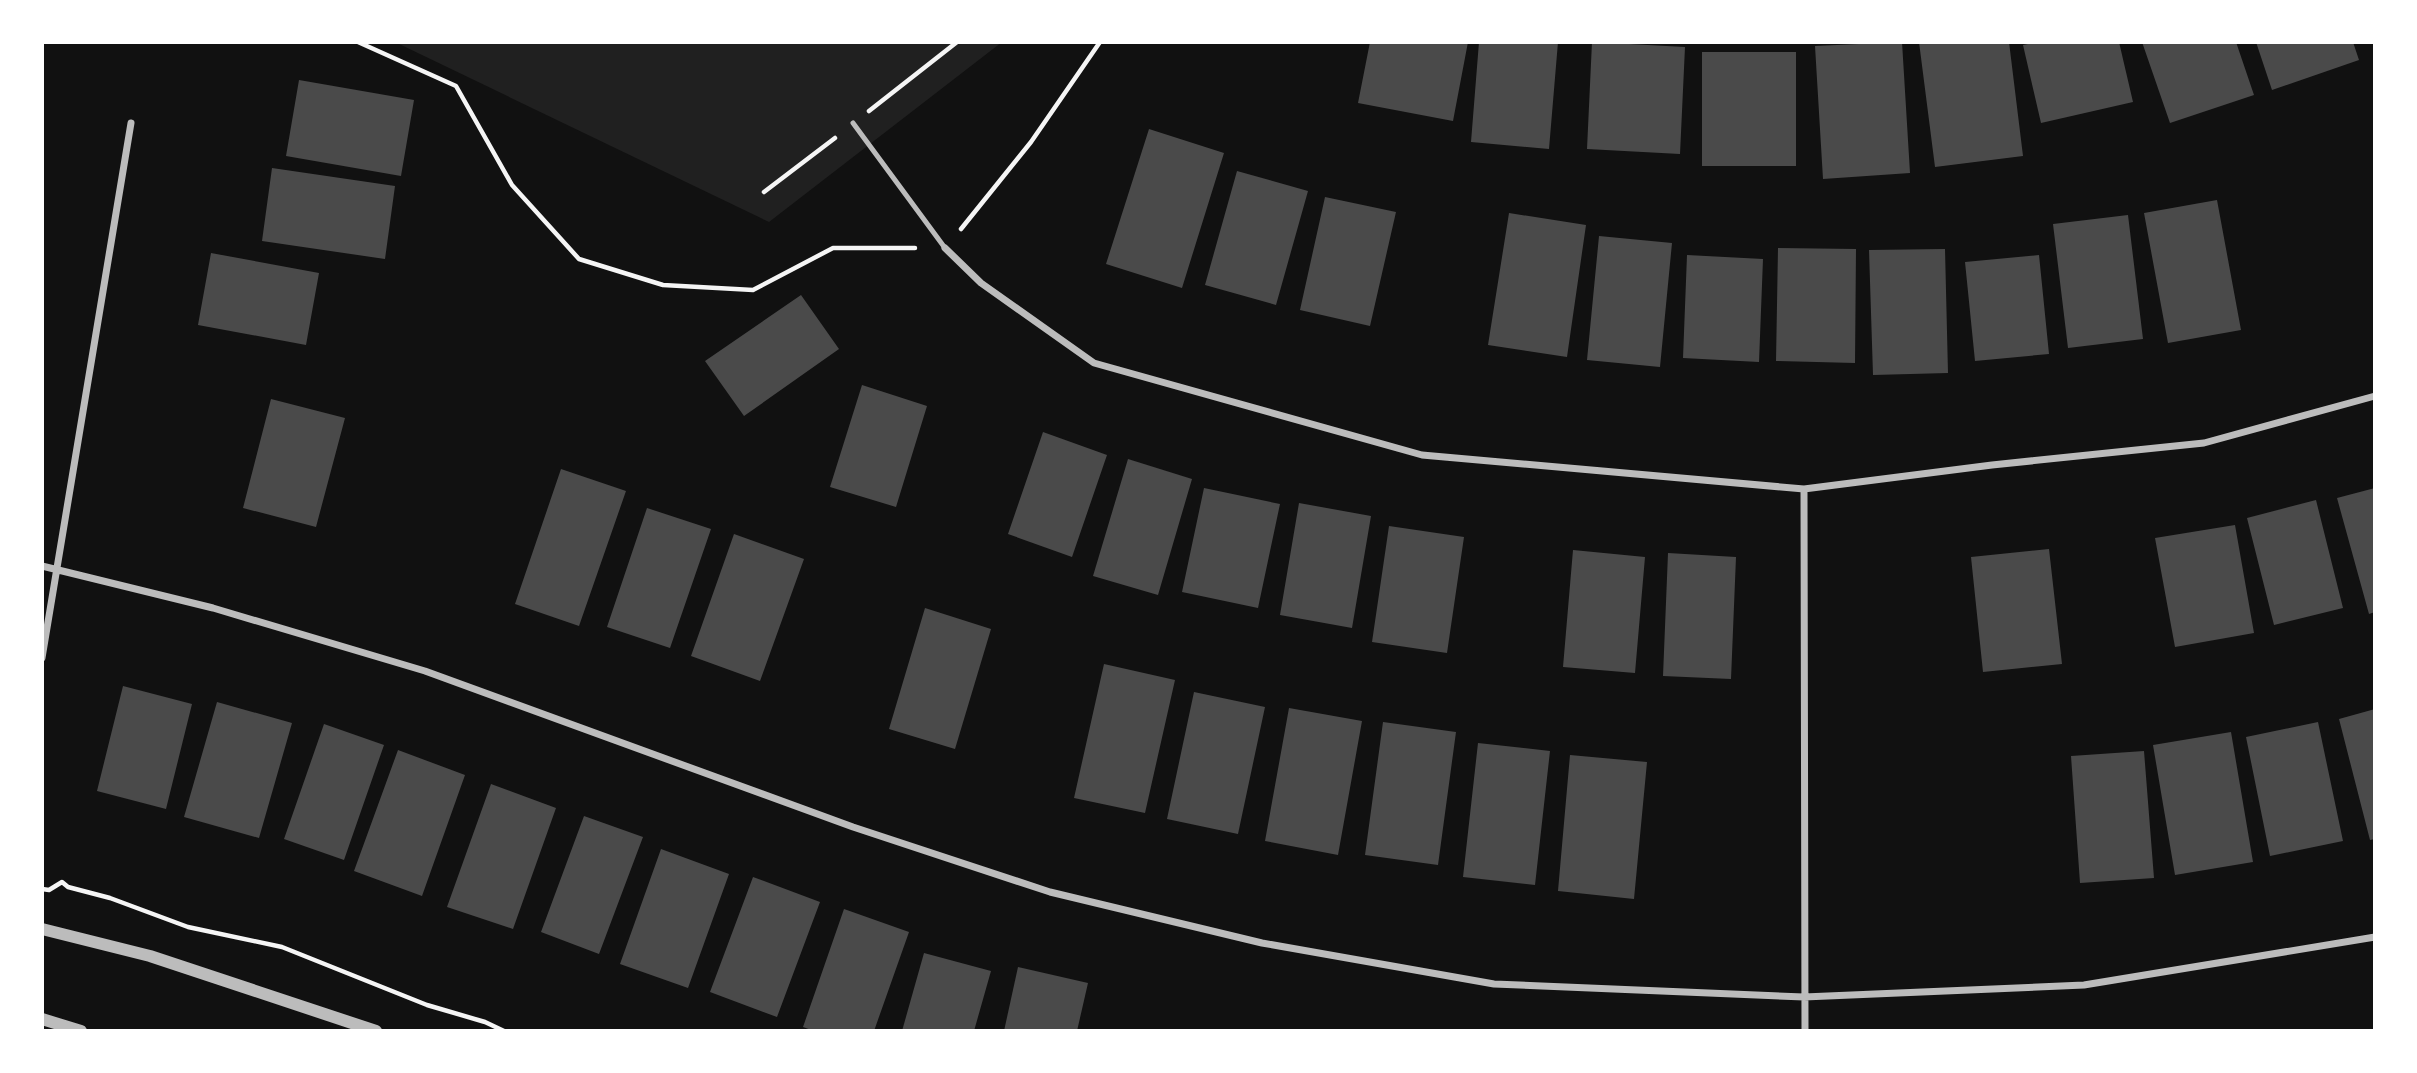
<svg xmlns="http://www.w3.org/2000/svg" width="2417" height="1073" font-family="'Source Sans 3',sans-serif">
	<rect width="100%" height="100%" fill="#111"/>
	<path fill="#202020" d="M395,42H1002L769,222Z"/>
	<path fill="#4a4a4a" d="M1370,42H1468L1453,121L1358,103Z
		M1479,42H1558L1549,149L1471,142Z
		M1592,42L1685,47L1680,154L1587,149Z
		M1902,42L1910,173L1823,179L1815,46Z
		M1919,42H2009L2023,156L1935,167Z
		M2037,42H2119L2133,102L2041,123L2023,45Z
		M2142,42H2236L2254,95L2170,123Z
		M2256,42H2353L2359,60L2272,90Z
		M1702,52H1796V166H1702Z
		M299,80L414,100L401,176L286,156Z
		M1149,129L1224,153L1182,288L1106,264Z
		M272,168L395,186L385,259L262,241Z
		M1237,171L1308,191L1276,305L1205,285Z
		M1325,197L1396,212L1370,326L1300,310Z
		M2217,200L2241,330L2168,343L2144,213Z
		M1509,213L1586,225L1567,357L1488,345Z
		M2128,215L2143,339L2068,348L2053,224Z
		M1599,236L1672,243L1660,367L1587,360Z
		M1778,248L1856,249L1855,363L1776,361Z
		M1945,249L1948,373L1873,375L1869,250Z
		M211,253L319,273L306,345L198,325Z
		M1687,255L1763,259L1759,362L1683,358Z
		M2039,255L2049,354L1975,361L1965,262Z
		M801,295L839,349L744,416L705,361Z
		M862,385L927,406L896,507L830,487Z
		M271,399L345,418L316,527L243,508Z
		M1043,432L1107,455L1072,557L1008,534Z
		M1128,459L1192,479L1158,595L1093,576Z
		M561,469L626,491L579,626L515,604Z
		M1204,488L1280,504L1258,608L1182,592Z
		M2375,488V612L2369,614L2337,498Z
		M2316,500L2343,608L2274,625L2247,518Z
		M1299,503L1371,516L1352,628L1280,615Z
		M647,508L711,529L670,648L607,627Z
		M2235,525L2254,633L2175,647L2155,538Z
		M1389,526L1464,537L1447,653L1372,642Z
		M734,534L804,559L760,681L691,656Z
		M2049,549L2062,664L1983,672L1971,557Z
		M1573,550L1645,557L1635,673L1563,667Z
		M1668,553L1736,557L1731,679L1663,676Z
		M925,608L991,629L955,749L889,729Z
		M1104,664L1175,680L1145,813L1074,798Z
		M123,686L192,704L166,809L97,791Z
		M1194,692L1265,707L1238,834L1167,819Z
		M217,702L292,723L259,838L184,817Z
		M1289,708L1362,721L1338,855L1265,841Z
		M2375,709V839L2370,840L2339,719Z
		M1383,722L1456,732L1438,865L1365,855Z
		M2318,722L2343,841L2270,856L2246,737Z
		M324,724L384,745L344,860L284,839Z
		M2231,732L2253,862L2175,875L2153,745Z
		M1478,743L1550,751L1535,885L1463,877Z
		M398,750L465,775L422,896L354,871Z
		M2144,751L2154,878L2080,883L2071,756Z
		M1570,755L1647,762L1634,899L1558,891Z
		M491,784L556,808L513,929L447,907Z
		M584,816L643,837L599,954L541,932Z
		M661,849L729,874L688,988L620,964Z
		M753,877L820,902L777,1017L710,992Z
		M844,909L909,932L874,1031H814L803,1027Z
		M924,953L991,971L974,1031H902Z
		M1018,967L1088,983L1077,1031H1004Z"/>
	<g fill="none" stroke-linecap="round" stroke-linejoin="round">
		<path stroke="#f5f5f5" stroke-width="4.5" d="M358,42L456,86L512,185L579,259L663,285L753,290L833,248H915
			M869,111L957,42
			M764,192L835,138
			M961,229L1031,142L1100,42
			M42,889L49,890L62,882L68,887L110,898L188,927L282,947L427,1005L485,1022L504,1031"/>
		<path stroke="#bcbcbc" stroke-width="5" d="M853,123L945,248"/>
		<path stroke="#bcbcbc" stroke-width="7" d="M945,248L981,283L1094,363L1422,455L1804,489L1992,465L2204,443L2375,396
			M1804,489L1805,1031
			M42,566L213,608L425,671L853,827L1050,892L1262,943L1494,984L1804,997L2084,985L2375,937
			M42,658L131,123"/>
		<path stroke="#bcbcbc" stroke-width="12" d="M42,929L150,956L376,1031
			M42,1019L81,1031"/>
	</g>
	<rect width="2417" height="1073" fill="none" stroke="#ffffff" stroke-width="88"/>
</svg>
